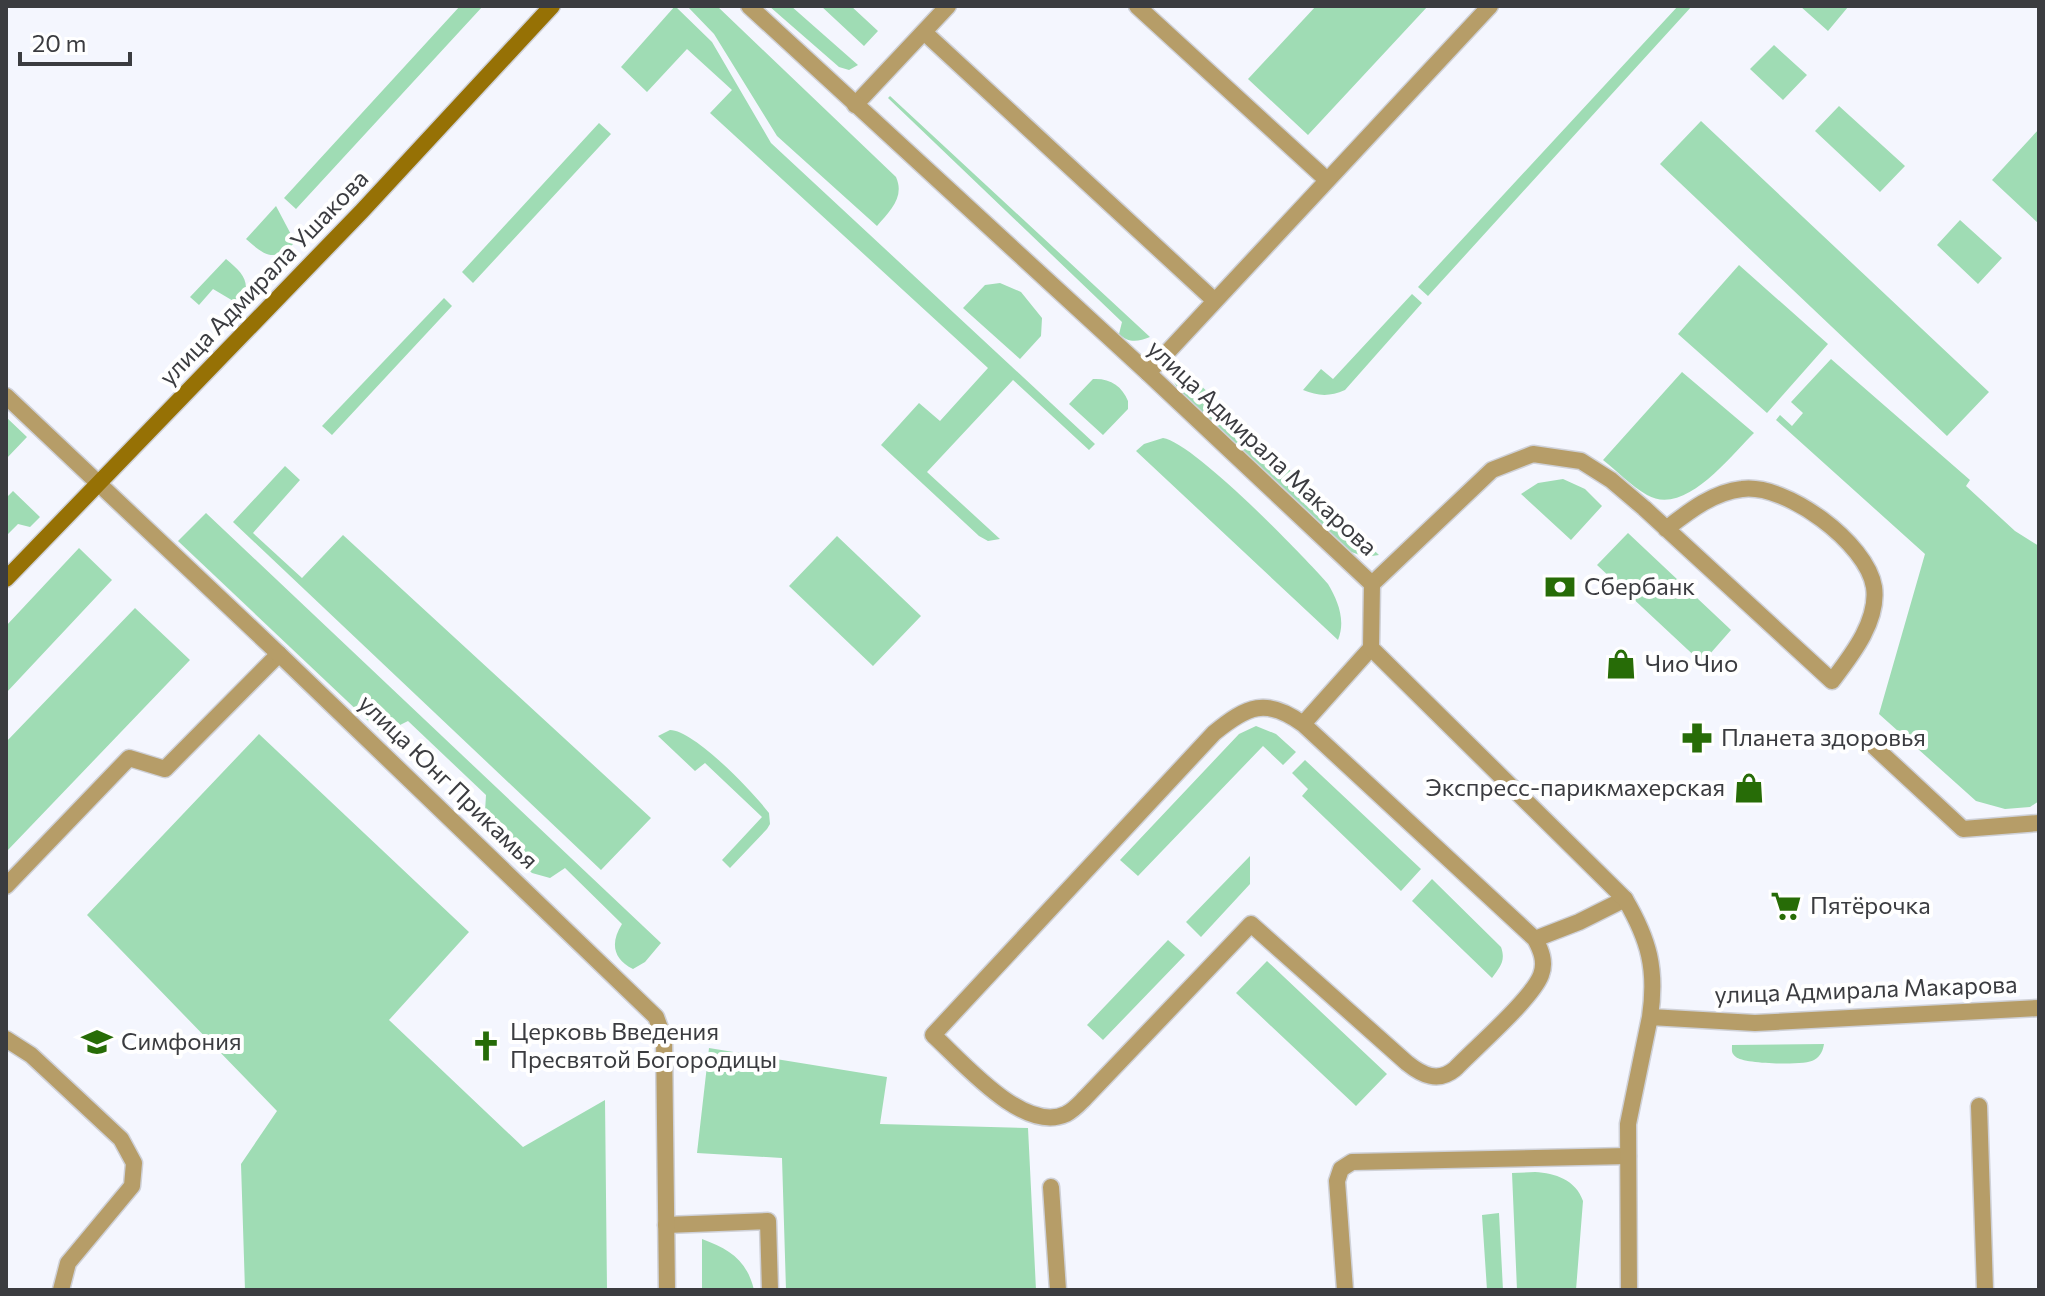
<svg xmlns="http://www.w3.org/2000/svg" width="2045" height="1296" font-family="Commissioner,sans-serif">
	<rect width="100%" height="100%" fill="#f4f6fe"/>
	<path fill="#9fdcb4" d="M460,6H483L296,209L284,198Z
		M675,6L712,42L771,143L1095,444L1089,450L1013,380L927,472L1000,539L988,541L979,536L881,445L919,403L940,421L988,368L710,113L732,90L687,49L647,92L621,67Z
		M687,6H717L896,177C905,197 890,211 877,226L777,136L714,34Z
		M769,6H791L858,65L849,70L839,67Z
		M821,6H851L878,31L864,46Z
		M1316,6H1428L1308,135L1248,79Z
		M1678,6H1692L1428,296L1418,287Z
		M1800,6H1847L1848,7L1828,31Z
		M1774,45L1807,75L1783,100L1750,69Z
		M890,96L1150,337C1138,342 1128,343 1119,334L1122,322L888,98Z
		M1839,106L1905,166L1880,192L1815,131Z
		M1701,121L1989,392L1947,436L1660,164Z
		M599,123L611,134L473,283L462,272Z
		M2039,129V224L1992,180Z
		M276,206L295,242C275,263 265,256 246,239Z
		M1960,220L2002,258L1978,284L1937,245Z
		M226,259C243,273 253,283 240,305L213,289L199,305L190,297Z
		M1739,265L1828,344L1767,413L1678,334Z
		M1000,283L1021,292L1042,318L1041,336L1020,359L963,308L985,285Z
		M1412,294L1422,303L1345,390C1329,397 1318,396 1303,390L1321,369L1333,379Z
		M444,298L452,306L332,435L322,426Z
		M1831,359L1970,480L1966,486L2015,531L2039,546V801L2030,807L2005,809L1976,801L1879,714L1925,554L1776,420L1780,415L1792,426L1803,413L1791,402Z
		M1174,360L1379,555L1365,557L1346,550L1184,396C1175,385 1166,374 1174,360Z
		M1682,372L1754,433C1730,456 1685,517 1647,495C1631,486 1617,471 1603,460Z
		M1093,379C1110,378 1122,386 1128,401V409L1103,435L1069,404Z
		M6,417L27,437L6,459Z
		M1163,438C1193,442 1304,556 1328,584C1338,601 1346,620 1338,640L1136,451L1144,444Z
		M285,466L300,480L253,533L302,578L343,535L651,818L601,870L233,522Z
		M1563,479L1585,489L1602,506L1571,540L1521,494L1538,483Z
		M13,491L40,517L30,527L18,524L6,536V498Z
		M206,513L661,943L645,962L633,969C613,959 610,943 622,924L565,868L550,878L532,873L484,828L486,795L408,721L382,734L178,541Z
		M1628,533L1731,630L1702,663L1597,565Z
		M837,536L921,616L873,666L789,586Z
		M79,548L112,580L6,693V626Z
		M135,608L190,660L6,852V742Z
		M1256,726L1276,734L1296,752L1283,765L1263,746L1138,876L1120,860L1239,734Z
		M670,730C694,730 753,792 769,813L770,824L767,829L730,868L722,860L762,817L705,763L695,771L658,736Z
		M259,734L469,932L389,1020L523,1147L605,1100L607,1290H245L241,1164L277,1111L87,915Z
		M1305,760L1421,869L1401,891L1302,796L1308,789L1292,773Z
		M1250,856V884L1201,937L1186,922Z
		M1432,879L1501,947C1506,961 1500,967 1492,978L1412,901Z
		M1168,940L1185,955L1103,1040L1087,1025Z
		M1267,961L1387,1074L1356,1106L1236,993Z
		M1824,1044C1823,1050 1821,1056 1814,1060C1806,1066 1743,1064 1736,1057C1731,1053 1732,1051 1732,1045Z
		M709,1048L887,1077L880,1124L1028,1128L1036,1290H786L782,1158L697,1153Z
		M1535,1172C1555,1173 1576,1180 1583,1201L1576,1290H1517L1512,1173Z
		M1499,1213L1503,1290H1487L1482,1215Z
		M702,1239C729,1249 747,1260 754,1290H702Z"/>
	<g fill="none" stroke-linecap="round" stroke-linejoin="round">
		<g stroke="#cfd1d8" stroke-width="19">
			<path id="lane" d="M1137,6L1327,180
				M924,32L1215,301
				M855,105L948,6
				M1148,373L1490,6
				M1372,584L1492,470L1533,454L1581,461L1611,480L1644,508L1832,681C1851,656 1879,621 1874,587C1867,543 1786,483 1742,489C1713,492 1688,512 1666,529
				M1371,648L1303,724L1535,939L1579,922L1625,899
				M1303,724C1266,697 1247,706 1214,733L933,1035C962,1061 1023,1134 1066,1114C1074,1110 1079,1104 1085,1098L1251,924L1407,1063C1422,1075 1438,1083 1455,1069C1475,1048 1532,999 1541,975C1546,962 1541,950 1535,939
				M1867,740L1963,829L2039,823
				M6,886L129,758L165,769L279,654
				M6,1039L31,1055L121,1139L134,1163L132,1186L68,1263L61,1290
				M1979,1106L1985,1290
				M1051,1187L1058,1290
				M666,1225L768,1221L770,1290
				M1345,1290L1337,1181L1341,1169L1352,1162L1628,1156"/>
		</g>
		<g stroke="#cfd1d8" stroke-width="19">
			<path id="street" d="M749,6L1148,373L1372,584L1371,648L1625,899C1649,940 1657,969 1650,1017L1755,1023L2039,1008
				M6,396L279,654L656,1017L664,1039L667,1290
				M1629,1290L1628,1124L1650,1017"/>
		</g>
		<g stroke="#cfd1d8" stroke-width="19">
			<path id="secondary" d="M6,579L362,211L552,6"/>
		</g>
		<use href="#lane" stroke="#b69d68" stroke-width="16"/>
		<use href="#street" stroke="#b69d68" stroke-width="16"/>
		<use href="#secondary" stroke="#967105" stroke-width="16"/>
	</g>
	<defs>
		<g id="bank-bare" transform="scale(2.4)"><path d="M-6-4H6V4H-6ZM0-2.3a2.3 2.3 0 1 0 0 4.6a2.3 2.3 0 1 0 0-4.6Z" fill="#276c07" stroke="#fff" stroke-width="2.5" paint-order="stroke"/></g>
		<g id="shop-bare" transform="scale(2.4)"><path d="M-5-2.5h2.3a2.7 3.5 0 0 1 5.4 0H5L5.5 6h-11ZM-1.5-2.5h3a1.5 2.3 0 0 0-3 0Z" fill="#276c07" stroke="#fff" stroke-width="2.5" paint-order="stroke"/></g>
		<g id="pharmacy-bare" transform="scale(2.4)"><path d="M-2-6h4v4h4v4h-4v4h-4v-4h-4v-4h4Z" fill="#276c07" stroke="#fff" stroke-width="2.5" paint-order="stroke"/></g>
		<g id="supermarket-bare" transform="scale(2.4)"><path d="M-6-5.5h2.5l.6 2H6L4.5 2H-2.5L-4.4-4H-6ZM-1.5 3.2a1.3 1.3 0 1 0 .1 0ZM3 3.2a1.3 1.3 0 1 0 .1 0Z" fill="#276c07" stroke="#fff" stroke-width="2.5" paint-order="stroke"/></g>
		<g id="school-bare" transform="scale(2.4)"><path d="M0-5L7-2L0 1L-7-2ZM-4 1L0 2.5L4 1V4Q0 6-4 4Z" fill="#276c07" stroke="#fff" stroke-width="2.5" paint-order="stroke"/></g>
		<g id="church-bare" transform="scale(2.4)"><path d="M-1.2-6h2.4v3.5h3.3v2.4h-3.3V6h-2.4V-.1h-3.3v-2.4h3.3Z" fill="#276c07" stroke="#fff" stroke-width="2.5" paint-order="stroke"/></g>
	</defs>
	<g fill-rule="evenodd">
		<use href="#bank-bare" x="1560" y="587"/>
		<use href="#shop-bare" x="1621" y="664"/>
		<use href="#pharmacy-bare" x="1697" y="738"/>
		<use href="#shop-bare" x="1749" y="788"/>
		<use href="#supermarket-bare" x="1786" y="906"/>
		<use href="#school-bare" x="97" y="1042"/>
		<use href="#church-bare" x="486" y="1046"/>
	</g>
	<g text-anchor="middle" stroke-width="8" stroke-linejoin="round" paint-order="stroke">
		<g font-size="24" fill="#3b3c40" stroke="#fff">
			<text transform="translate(264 278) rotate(-46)" y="8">улица Адмирала Ушакова</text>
			<text transform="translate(1262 448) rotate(43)" y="8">улица Адмирала Макарова</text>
			<text transform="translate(448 782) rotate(44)" y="8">улица Юнг Прикамья</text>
			<text transform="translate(1866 990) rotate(-2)" y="8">улица Адмирала Макарова</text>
		</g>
		<g font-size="24" fill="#3b3c40" stroke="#fff" text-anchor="start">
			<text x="1584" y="595">Сбербанк</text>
			<text x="1645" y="672">Чио Чио</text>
			<text x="1721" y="746">Планета здоровья</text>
			<text x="1725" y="796" text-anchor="end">Экспресс-парикмахерская</text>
			<text x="1810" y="914">Пятёрочка</text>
			<text x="510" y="1040">Церковь Введения<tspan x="510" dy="28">Пресвятой Богородицы</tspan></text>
			<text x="121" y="1050">Симфония</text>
		</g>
	</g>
	<rect width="2045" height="1296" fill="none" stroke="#3b3c40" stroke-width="16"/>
	<path d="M20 52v12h110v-12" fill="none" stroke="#3b3c40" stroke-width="4"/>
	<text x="32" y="52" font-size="24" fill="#3b3c40" stroke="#ffffff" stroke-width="6" paint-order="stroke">20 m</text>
</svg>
